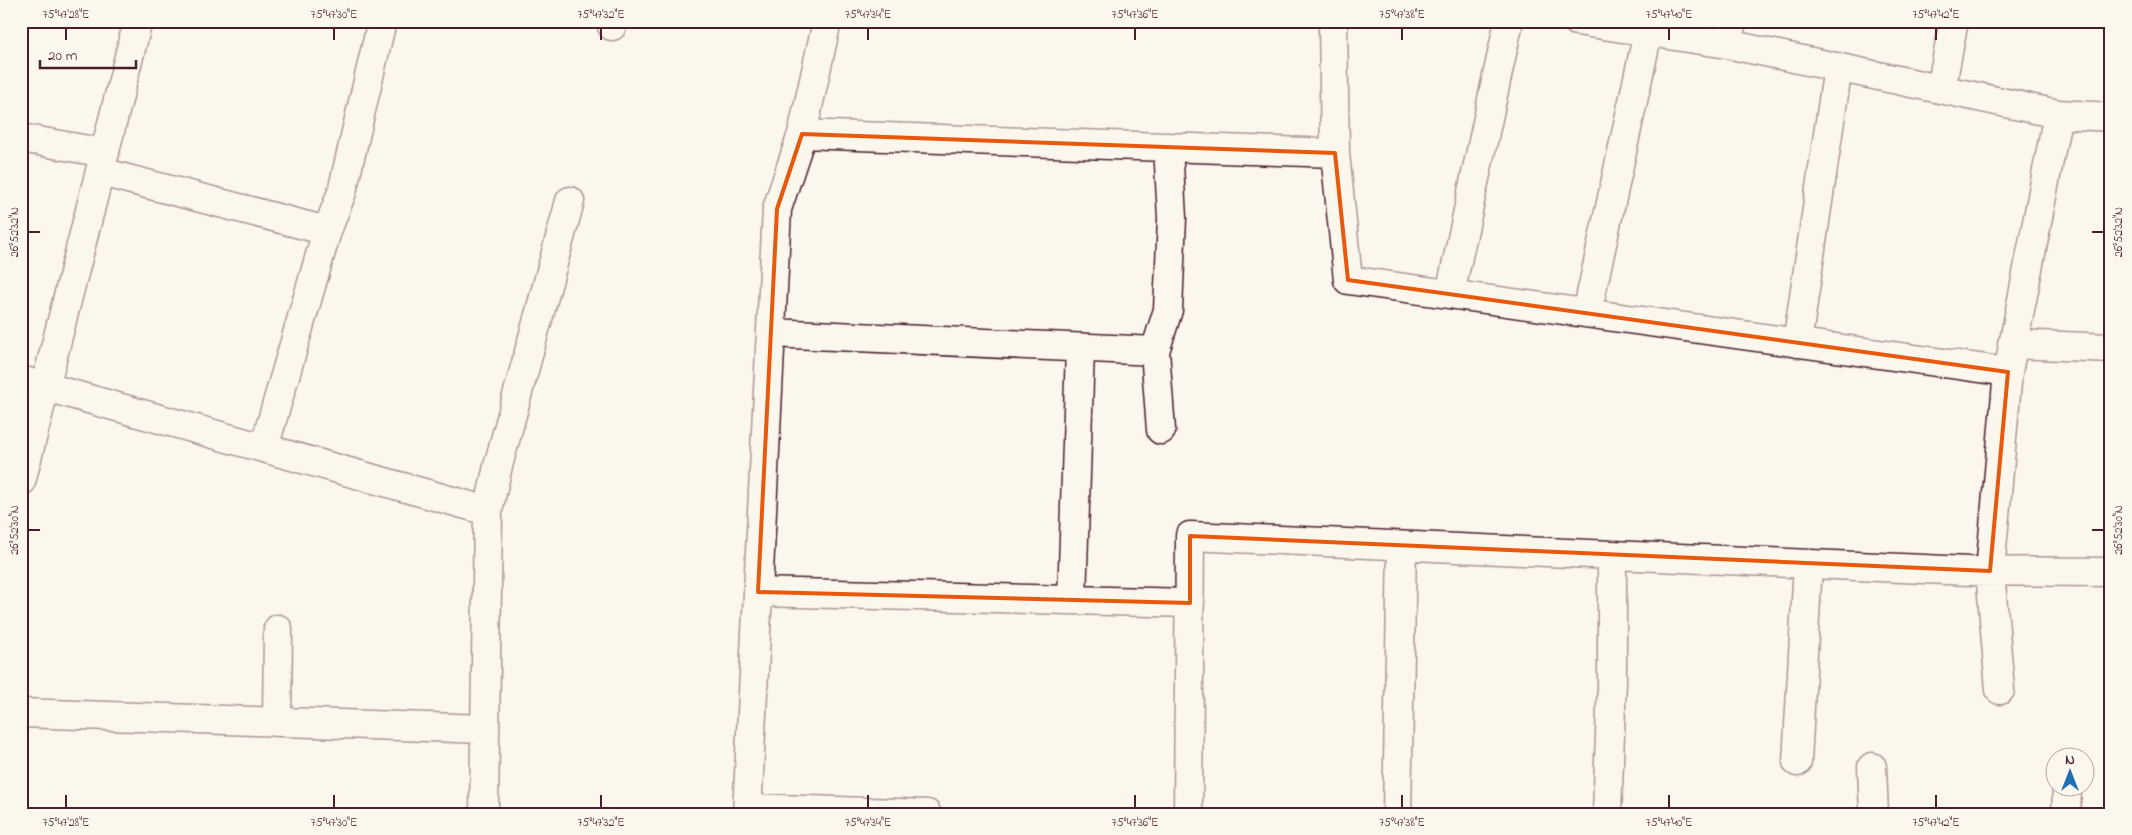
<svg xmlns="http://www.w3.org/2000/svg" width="2132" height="835" font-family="'Indie Flower',sans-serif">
	<rect width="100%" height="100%" fill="#fbf7ec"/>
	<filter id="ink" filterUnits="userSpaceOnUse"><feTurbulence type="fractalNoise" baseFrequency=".02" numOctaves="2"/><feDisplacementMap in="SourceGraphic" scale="10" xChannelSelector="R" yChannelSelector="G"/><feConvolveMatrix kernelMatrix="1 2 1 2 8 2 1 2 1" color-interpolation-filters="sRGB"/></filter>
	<g filter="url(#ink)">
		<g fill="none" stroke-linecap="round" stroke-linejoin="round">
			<g stroke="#4a1f2b" stroke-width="31">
				<path id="minor" d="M1333,21L1335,153L1348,280L2008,372
					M1577,21L1727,44L2058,114L2111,117
					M612,26V21
					M1727,44L1732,21
					M1941,89L1954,21
					M802,134L1335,153
					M21,138L105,153
					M101,172L327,231
					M1450,294L1509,21
					M1587,313L1648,32
					M771,333L1155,351L1161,430
					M1797,343L1838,67
					M2012,344L2111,348
					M1155,351L1168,310L1172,218L1168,147
					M21,380L488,511
					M264,448L327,231L342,192L382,21
					M21,482L138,21
					M758,592L1190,603
					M1072,600L1080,348
					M2000,690L1990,571L2008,372L2058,114
					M21,713L485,729
					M277,722L278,629
					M1797,762L1808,564
					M1872,767L1874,814
					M747,808L927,814
					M484,814L488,511L498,466L570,201
					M747,814L777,209L802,134L827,21
					M1188,814L1190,536L1969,571L2111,572
					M1397,814L1402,546
					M1607,814L1612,681V555
					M2066,814L2067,788"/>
			</g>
			<use href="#minor" stroke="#fbf7ec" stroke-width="28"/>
		</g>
	</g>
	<path d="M0 0H2132V835H0ZM802,134L1335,153L1348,280L2008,372L1990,571L1190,536V603L758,592L777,209Z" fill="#fbf7ec" fill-opacity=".55" fill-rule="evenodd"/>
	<path fill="none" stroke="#e8590c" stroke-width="4" stroke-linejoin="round" d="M802,134L1335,153L1348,280L2008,372L1990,571L1190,536V603L758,592L777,209Z"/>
	<path fill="none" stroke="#4a1f2b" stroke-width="2" d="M66,28V40M334,28V40M601,28V40M868,28V40M1135,28V40M1402,28V40M1669,28V40M1936,28V40M28,232H40M2092,232H2104M28,530H40M2092,530H2104M66,795V808M334,795V808M601,795V808M868,795V808M1135,795V808M1402,795V808M1669,795V808M1936,795V808"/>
	<rect width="2132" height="835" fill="none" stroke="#fbf7ec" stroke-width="55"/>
	<g transform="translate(2070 772)"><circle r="24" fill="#fbf7ec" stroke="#b4a19f"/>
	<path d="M0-4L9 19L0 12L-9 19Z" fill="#1f6fb2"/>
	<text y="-8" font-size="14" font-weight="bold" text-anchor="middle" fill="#4a1f2b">N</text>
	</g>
	<path d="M40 60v8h96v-8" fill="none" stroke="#4a1f2b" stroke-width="2.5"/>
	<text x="48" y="60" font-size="15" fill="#4a1f2b" stroke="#fbf7ec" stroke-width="4" paint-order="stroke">20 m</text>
	<rect x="28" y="28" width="2076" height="780" fill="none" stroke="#4a1f2b" stroke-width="2"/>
	<g font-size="12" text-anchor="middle" fill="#4a1f2b">
		<text x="66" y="18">75°47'28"E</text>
		<text x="334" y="18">75°47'30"E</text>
		<text x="601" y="18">75°47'32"E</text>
		<text x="868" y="18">75°47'34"E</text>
		<text x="1135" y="18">75°47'36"E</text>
		<text x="1402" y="18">75°47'38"E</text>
		<text x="1669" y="18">75°47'40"E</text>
		<text x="1936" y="18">75°47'42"E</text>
		<text transform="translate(14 232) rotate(-90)" y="4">26°52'32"N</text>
		<text transform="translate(2118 232) rotate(-90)" y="4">26°52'32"N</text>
		<text transform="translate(14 530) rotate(-90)" y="4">26°52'30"N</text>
		<text transform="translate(2118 530) rotate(-90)" y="4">26°52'30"N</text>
		<text x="66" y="826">75°47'28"E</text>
		<text x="334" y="826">75°47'30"E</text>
		<text x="601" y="826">75°47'32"E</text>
		<text x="868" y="826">75°47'34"E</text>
		<text x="1135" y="826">75°47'36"E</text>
		<text x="1402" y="826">75°47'38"E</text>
		<text x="1669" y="826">75°47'40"E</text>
		<text x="1936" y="826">75°47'42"E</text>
	</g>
</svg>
